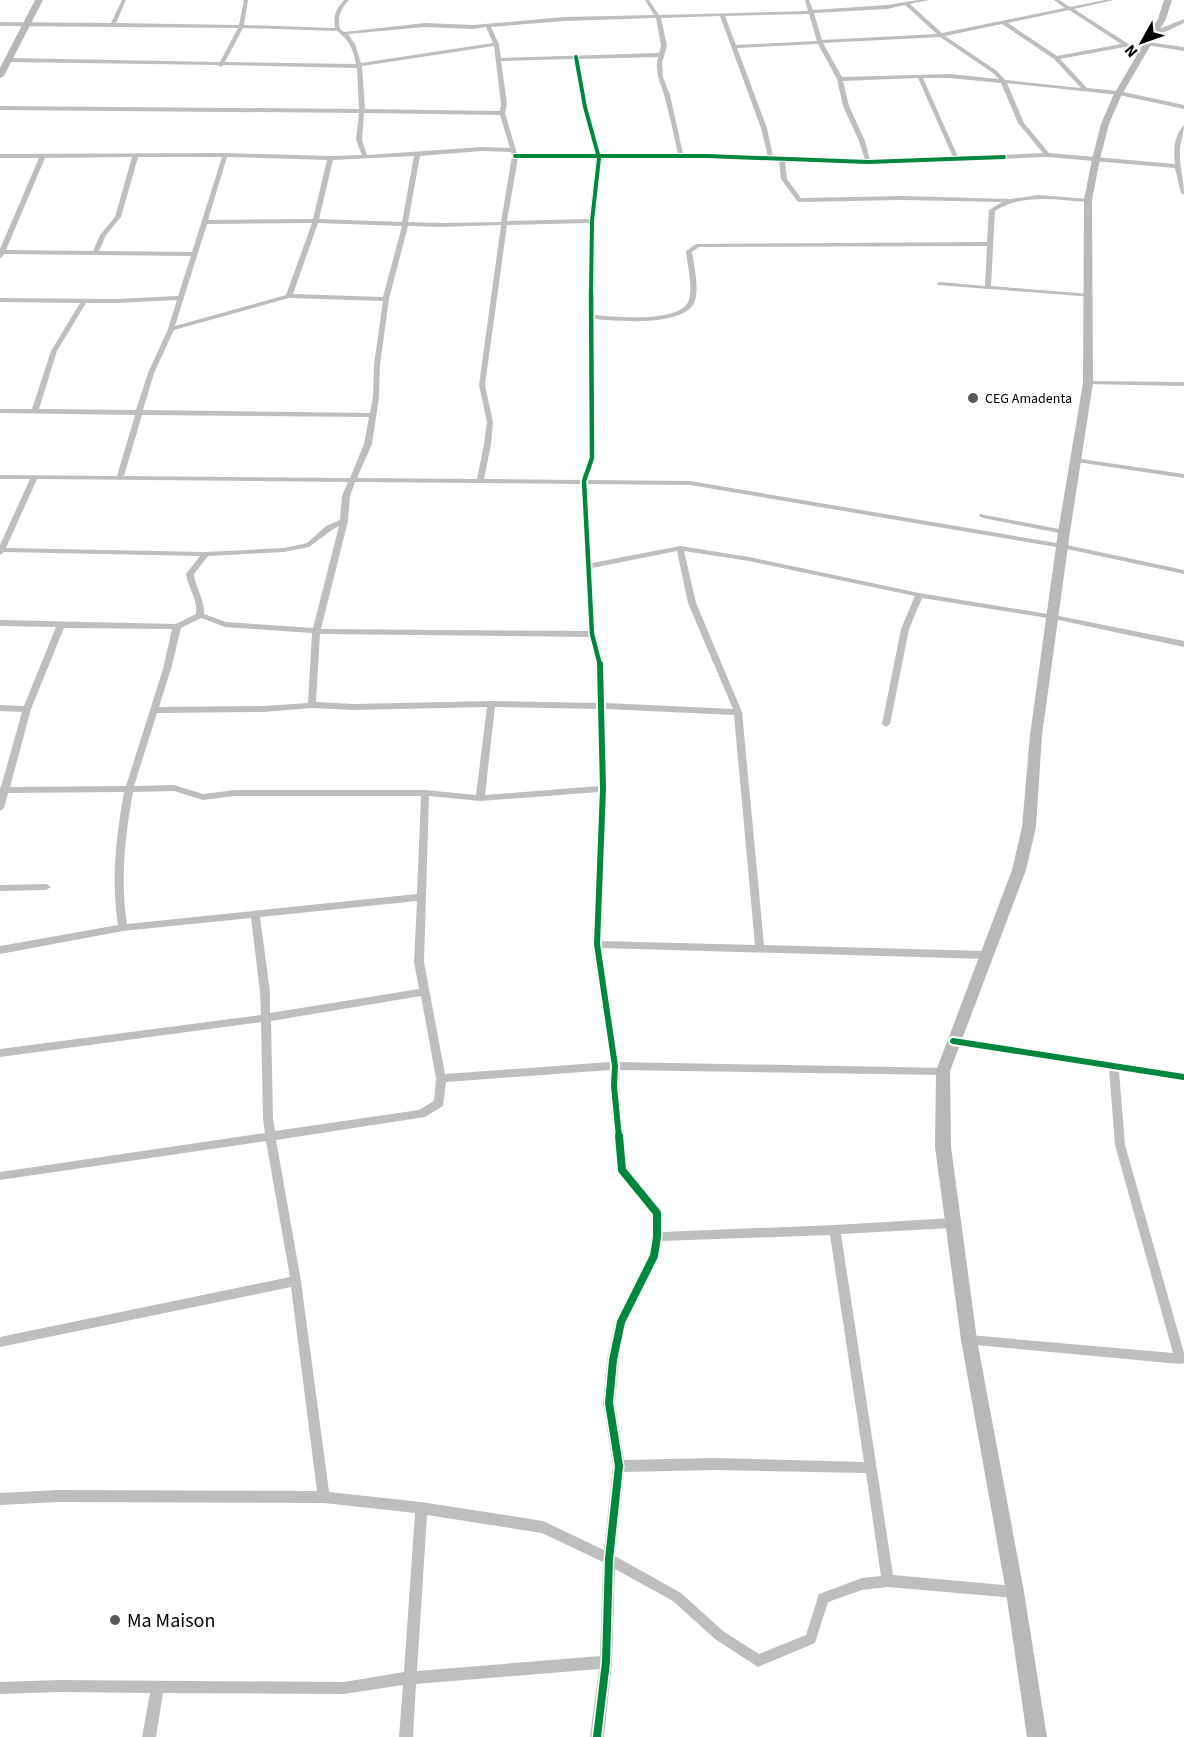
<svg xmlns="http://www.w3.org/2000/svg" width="1184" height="1737" font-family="'Source Sans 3',sans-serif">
	<rect width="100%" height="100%" fill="#fff"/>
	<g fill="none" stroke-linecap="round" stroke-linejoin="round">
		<path fill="#bebebe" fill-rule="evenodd" d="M122,0H126L116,23L239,25L244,0H248L244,25L335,28C333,16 336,9 344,0H349C341,9 337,16 340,29L344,32L425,23L473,25L564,17L654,15L645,0H649L659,15L808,11L805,0H809L813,10L887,5L918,0H929L910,4L942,33L1065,8L1054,0H1059L1070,7L1105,0H1114L1074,9L1144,54V56H1140L1125,47L1060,59L1087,88L1119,91L1184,105V109L1119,95L1007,83L1024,123L1049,153L1175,164C1173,151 1174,135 1184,125C1184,135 1179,145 1180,155C1180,168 1184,181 1184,195L1181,193L1175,168L1047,157L868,164L785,161L787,179L801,198L903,196L1010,199L1038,195L1090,199L1091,200L1088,202C1057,200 1023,193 995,211L991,286L1090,294L1093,296L1092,297L938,285L937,284L940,282L985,286L987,246L699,247L692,252C694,265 700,291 694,303C682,327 617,321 594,319L596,458L588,480L690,481L1062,544L1184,570V574L1062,548L690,485L588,484L592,563L680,546L749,557L919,593L1054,615L1184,641V647L1054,619L922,598L909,629L890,724L886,727L882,724L901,629L915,596L749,561L684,551L696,603L742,712L764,945L986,951L989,952L991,955L989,958L986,959L602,948L619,1062L947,1068L948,1071L947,1074L943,1075L620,1070L619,1086L627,1169L661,1210L662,1213V1232L835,1225L952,1218L956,1220L957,1223L956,1226L952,1228L841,1234L893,1575L1015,1586L1019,1588L1021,1592L1019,1596L1015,1598L888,1587L862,1590L828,1602L815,1643L758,1667L715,1639L673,1601L615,1569L612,1662L604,1737H590L599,1669L416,1684L413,1737H399L403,1685L344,1694L163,1693L156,1737H142L150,1693L60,1692L0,1694V1682L60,1680L344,1682L404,1672L415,1513L324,1503L58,1502L0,1505V1493L58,1490L317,1491L291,1287L0,1347V1337L290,1277L266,1141L0,1180V1172L265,1133L263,1119L261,1022L0,1057V1049L261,1015L260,992L251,918L123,931L0,954V946L118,925C111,880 116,837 124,792L8,793L4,808L0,811V788L1,787L22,712L0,711V705L24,706L56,627L0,626V620L176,624L196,614C198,599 188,588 186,574L200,556L4,552L0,555V545L30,479H0V475L117,476L135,415L0,413V409H32L51,351L80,303L0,302V298L116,299L178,296L191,256L4,254L2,257L0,258V249L39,158H0V154L225,153L330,156L362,155L356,140L359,113L0,110V106L359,109L357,68L223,65L221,67L218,65L9,62L6,60L9,58L220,62L238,28L0,26V22L111,23ZM905,5L937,34L822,40L814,13L887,9ZM1069,10L1121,44L1057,56L1008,23ZM809,14L817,41L736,45L725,16ZM720,16L761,128L768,157L683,154L670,95L663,77L662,63L667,46L661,18ZM656,18L661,46L659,53L501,58L499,44L491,27L564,21ZM1002,24L1054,59L1081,88L1005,80L997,71L945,36ZM425,27L473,29L486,27L493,43L361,63L355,44L348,34ZM243,28L337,31C350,40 353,50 356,64L225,62ZM940,37L993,73L999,79L949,74L842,77L823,43ZM818,44L837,79L843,106L859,141L865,160L773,157L767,128L737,48ZM494,46L501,104L500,111L365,109L362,66ZM658,57C654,72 661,84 665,98C670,117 674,136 678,154H601L588,107L579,59ZM574,59L582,107L595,154H517L505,113L507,104L501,61ZM918,78L953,157L870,160L865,141L849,106L843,81ZM923,78H949L1001,83L1018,123L1043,153L958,157ZM364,113L500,115L510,148L482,147L367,155L362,140ZM482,151L511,152L512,156L501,222L440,223L408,222L420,156ZM414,156L402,222L319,219L333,160ZM132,157L115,217L100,235L93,251L6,250L45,158ZM138,157H222L192,252L99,251L106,235L121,217ZM227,157L327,160L313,219L208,220ZM518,158H596L589,219L507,221ZM602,158H706L779,160L781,179L797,201L799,202L903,200L1002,202L989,210L987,242L696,244L686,251C687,264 694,290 688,302C678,323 614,317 594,315L595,221ZM312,223L286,295L175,326L207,224ZM318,223L402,226L383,297L293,294ZM589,223L588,458L581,480L484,479L491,444L493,422L485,385L507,225ZM501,225L479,385L487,422L484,444L477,479L357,478L372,444L379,397L380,365L389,299L408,226L440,227ZM289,298L383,301L374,365L373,397L370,413L143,410L154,373L174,330ZM177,300L168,329L148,373L136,410L39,409L57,351L86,303H116ZM142,415L369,417L364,444L350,478L124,476ZM37,479L348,482L342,496L340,520L326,526L307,543L284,548L206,552L6,548ZM355,482L581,484L588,631L321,629L348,521L350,496ZM339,526L313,628L226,622L204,614C205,599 195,588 194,574L208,556L284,552L309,547L332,530ZM677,551L688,603L733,709L606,703L604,663L596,634L592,568ZM201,618L225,627L312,633L308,703L264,706L159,707L171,669L181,628ZM64,628L172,629L163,669L126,786L10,787L31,709ZM320,634L589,637L596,663L598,703L491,701L353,704L316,702ZM487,707L476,795L425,790H235L203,794L174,785L134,786L157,713L264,712L312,708L353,710ZM495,707L598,709L599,786L485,795ZM606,709L734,715L755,945L602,941L607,789ZM174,791L203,800L235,796H421L417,894L127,924C120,880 125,836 133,792ZM599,792L592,944L610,1062L445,1074L424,962L429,796L480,801ZM417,901L414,962L419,989L270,1013V992L260,917ZM421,996L436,1078L434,1101L419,1110L275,1131L273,1119L271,1021ZM610,1070L609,1086L617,1170L652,1214V1237L649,1256L615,1322L607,1360L603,1403L613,1466L604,1550L543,1521L421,1502L329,1492L301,1281L276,1140L425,1117L443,1106L446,1082ZM830,1235L864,1462L714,1458L624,1460L615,1403L619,1360L626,1322L659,1256L662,1241ZM714,1470L866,1473L881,1576L862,1578L819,1594L806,1635L759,1654L723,1631L681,1593L615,1556L624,1472ZM427,1515L542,1533L603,1562L600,1656L417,1671Z
			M1184,19V23C1174,27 1162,36 1151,32Z
			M1148,42L1184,47V51L1146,45V43Z
			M1088,381L1184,382V386L1086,384L1085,383Z
			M1074,458L1184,474V478L1077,462H1074Z
			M980,514L1064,530L1068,532L1064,534L983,518L979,516Z
			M46,884L51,887L46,890L0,891V885Z
			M953,1037L1184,1073V1081L1119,1071L1125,1145L1184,1353V1363L1180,1364L965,1344L963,1340L965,1336L969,1335L1173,1353L1115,1145L1109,1069L953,1045L950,1044L948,1041L950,1038Z"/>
		<path fill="#b8b8b8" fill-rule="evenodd" d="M35,0H43L4,76L0,78V68Z
			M1164,0H1172L1166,19L1121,96L1109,124L1100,159L1092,200L1093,383L1070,532L1042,735L1036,827L1026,870L950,1071L951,1147L977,1340L1024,1592L1047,1737H1027L1006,1592L961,1340L935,1147L936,1071L1012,870L1022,827L1030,735L1058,532L1083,383L1084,200L1092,159L1101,124L1113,96L1158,19Z"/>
		<g stroke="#fff" stroke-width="6">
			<path id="cycleway-far3" d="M576,57L585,107L599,158L592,221L591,293
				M515,156H706L868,162L1004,157"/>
		</g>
		<g stroke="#fff" stroke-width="8">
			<path id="cycleway-far2" d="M591,292L592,458L584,481L592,634L600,665"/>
		</g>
		<g stroke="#fff" stroke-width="10">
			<path id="cycleway-far1" d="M600,664L603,789L597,944L615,1066L614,1086L619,1138
				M953,1041L1184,1077"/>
		</g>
		<g stroke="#fff" stroke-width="11">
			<path id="cycleway" d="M597,1737L606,1662L609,1559L619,1466L609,1403L613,1360L621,1322L654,1256L657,1237V1213L622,1170L619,1136"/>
		</g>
		<use href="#cycleway-far3" stroke="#00873e" stroke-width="4"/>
		<use href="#cycleway-far2" stroke="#00873e" stroke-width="4.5"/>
		<use href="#cycleway-far1" stroke="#00873e" stroke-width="6"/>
		<use href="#cycleway" stroke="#00873e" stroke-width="8"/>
	</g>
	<g fill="#595959" stroke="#fff" stroke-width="2">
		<circle cx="973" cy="398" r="6"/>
		<circle cx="115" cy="1620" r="6"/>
	</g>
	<g text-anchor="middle" stroke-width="4.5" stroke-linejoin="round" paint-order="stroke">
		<g font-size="14" fill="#000" stroke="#fff" text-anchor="start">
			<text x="985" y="403">CEG Amadenta</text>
		</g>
		<g font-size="20" fill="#000" stroke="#fff" text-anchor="start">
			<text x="127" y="1627">Ma Maison</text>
		</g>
	</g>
	<g transform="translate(1142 42) rotate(230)" stroke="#ffffff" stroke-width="4.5" paint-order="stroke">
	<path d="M0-4.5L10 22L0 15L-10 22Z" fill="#000000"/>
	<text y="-9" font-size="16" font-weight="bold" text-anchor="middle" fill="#000000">N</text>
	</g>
</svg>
